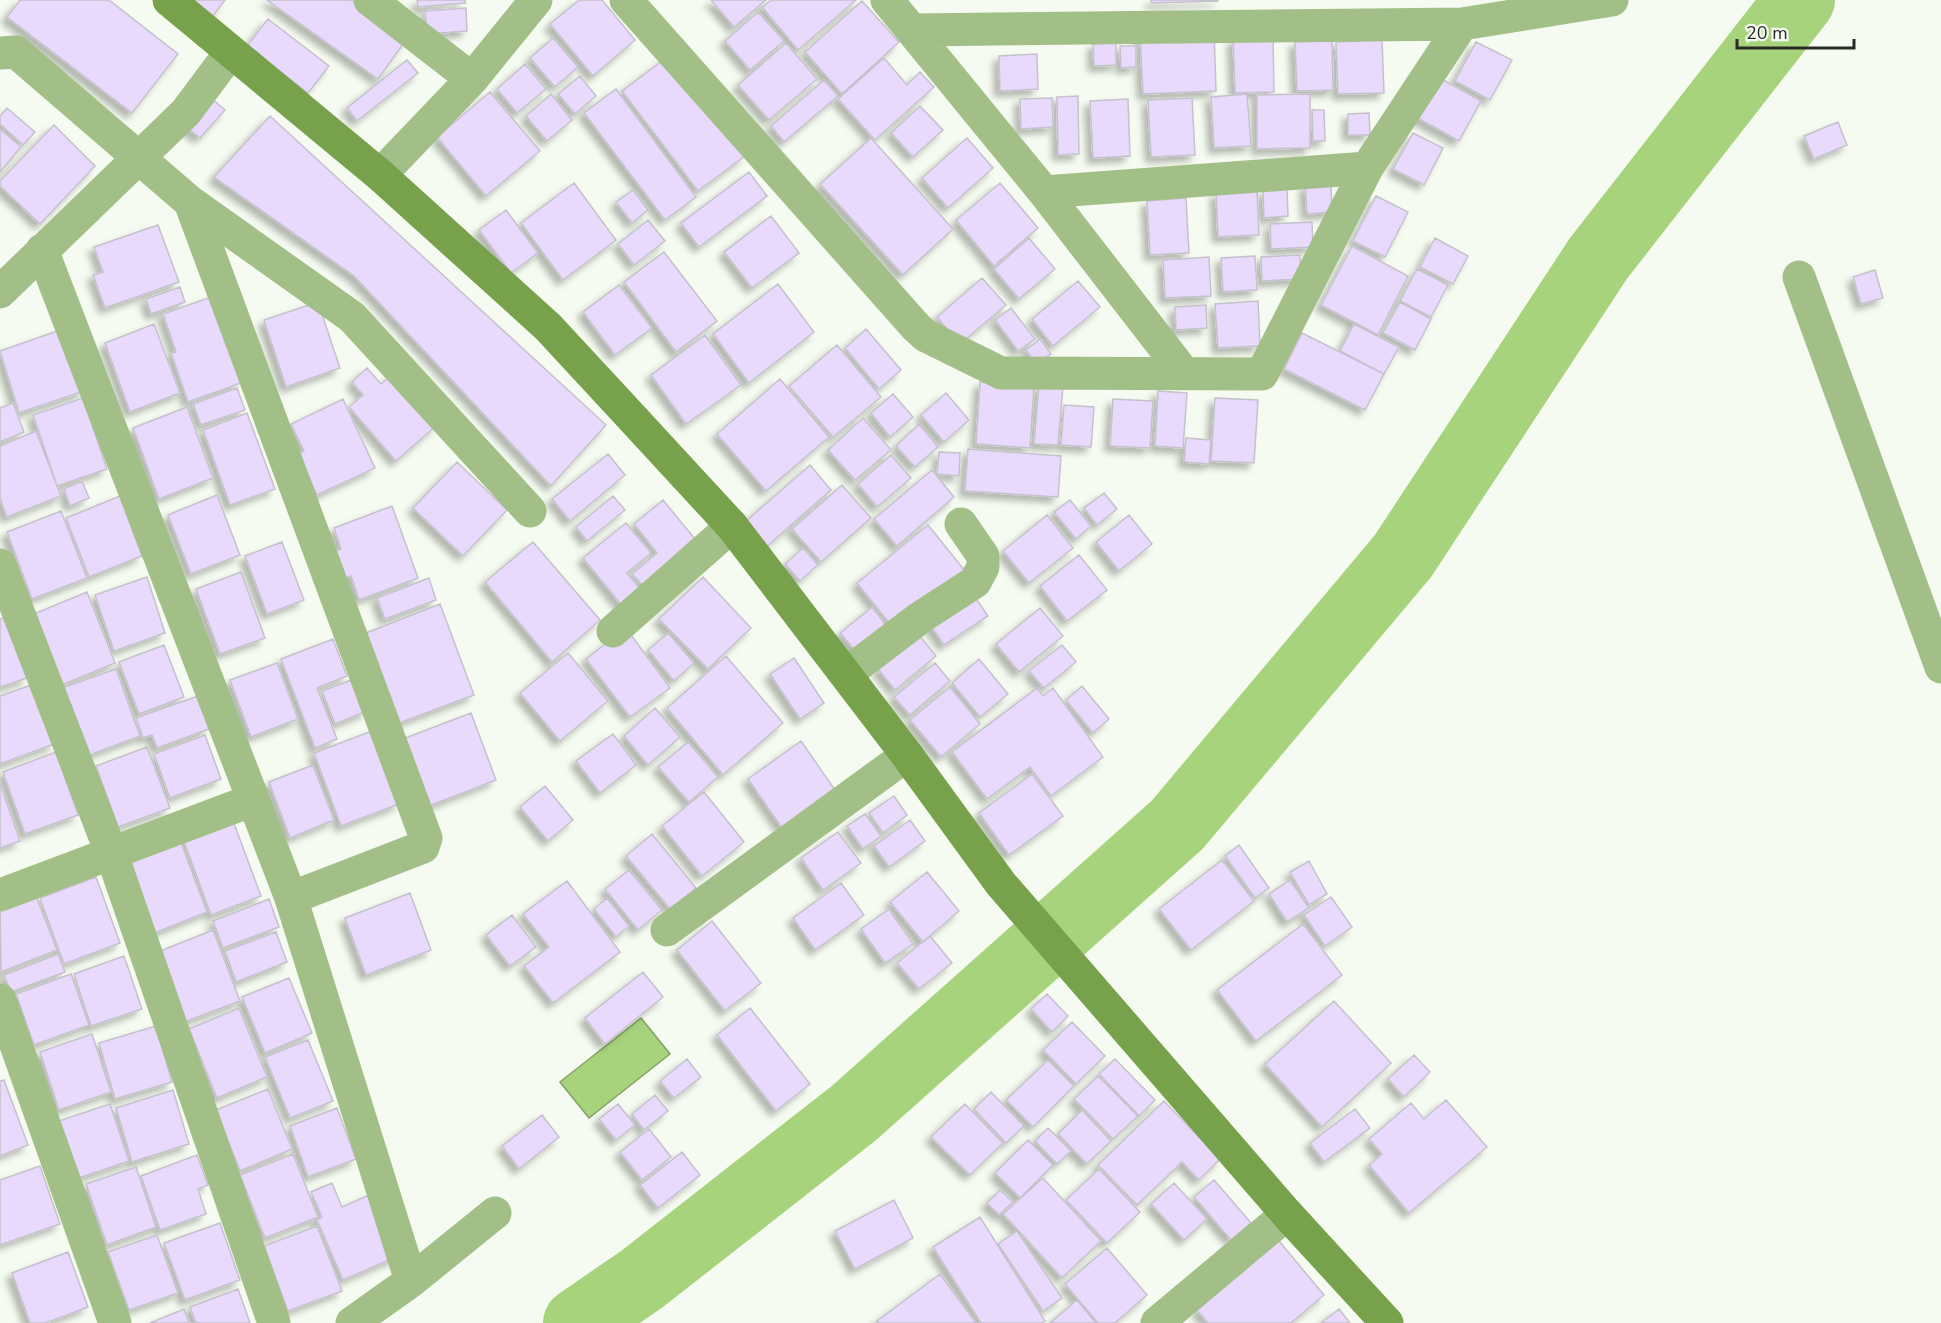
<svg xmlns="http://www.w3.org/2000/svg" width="1941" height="1323" font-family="'Nunito Sans',sans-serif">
	<defs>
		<filter id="shadow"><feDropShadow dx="-5.5" dy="5.5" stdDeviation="3" flood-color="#0004"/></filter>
	</defs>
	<rect width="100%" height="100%" fill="#f5fbf0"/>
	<path fill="#a8d37d" stroke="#82a163" stroke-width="1.5" d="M641,1018L670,1054L589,1118L560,1082Z"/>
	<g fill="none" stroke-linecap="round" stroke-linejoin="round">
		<path stroke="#a8d37d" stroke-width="70" d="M578,1323L642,1279L854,1113L1177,825L1403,556L1598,259L1800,0"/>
	</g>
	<path fill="#e9dafd" stroke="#c5c1cc" stroke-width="1.5" filter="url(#shadow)" d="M20,0H109L178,54L132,113L7,17Z
		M190,0H225L212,17Z
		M267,0H351L406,40L378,79Z
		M417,0H465V3L418,7Z
		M579,0H602L635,40L593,76L550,24Z
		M711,0H766L734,27Z
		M771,0H856L798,50L762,7Z
		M1151,0H1218V1L1152,3Z
		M862,1L899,42L842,94L805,52Z
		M466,8L467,31L427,34L425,11Z
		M758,12L784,41L750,70L725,41Z
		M268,19L329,66L308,93L247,46Z
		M1214,31L1216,91L1143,94L1140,34Z
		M553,38L578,67L555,87L530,58Z
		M1273,38L1274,92L1235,93L1233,39Z
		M1382,40L1384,93L1338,94L1336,42Z
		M1332,41L1333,90L1297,91L1295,42Z
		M1476,42L1512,60L1490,100L1455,81Z
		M786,43L817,79L769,120L738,85Z
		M1116,43V65L1094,66L1093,44Z
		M1120,46H1136V67L1121,68Z
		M1037,54L1038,89L1000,91L999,56Z
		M670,55L745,156L698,191L622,91Z
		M884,58L907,85L920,72L934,87L875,140L838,99Z
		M407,60L418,73L357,121L347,108Z
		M525,64L546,89L517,113L497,89Z
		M580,76L596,96L575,114L558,94Z
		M1438,77L1481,101L1459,141L1416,117Z
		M824,80L838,96L784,142L771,126Z
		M616,89L696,197L665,220L584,113Z
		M490,92L540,151L486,196L437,137Z
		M551,94L572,120L547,141L526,116Z
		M1247,94L1251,146L1214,148L1211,97Z
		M1310,94V148L1257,149V95Z
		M1078,96L1079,154L1058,155L1057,97Z
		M210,97L225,110L200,138L185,126Z
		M1052,98L1053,127L1021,129L1020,99Z
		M1192,98L1195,155L1151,157L1148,100Z
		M1128,99L1130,156L1093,158L1090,101Z
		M920,106L943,130L913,157L891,133Z
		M7,108L35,132L23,145L0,124V116Z
		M1312,110H1324L1325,141H1313Z
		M1369,113L1370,135H1348V114Z
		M270,116L606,425L551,486L354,276L214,177Z
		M1838,122L1847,145L1814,159L1804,136Z
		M54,125L95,166L40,224L0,186V181Z
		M0,129L21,147L0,172Z
		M1413,133L1443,148L1424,185L1393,169Z
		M871,138L953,229L903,275L820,184Z
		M967,138L993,168L948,208L922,178Z
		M749,172L767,196L699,247L681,223Z
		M574,183L616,240L563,280L521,223Z
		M1000,183L1038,228L994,266L956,220Z
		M1331,184L1332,212L1307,214L1305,185Z
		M1287,189L1288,216L1264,218L1263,191Z
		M633,190L648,210L632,223L616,202Z
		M1257,190L1259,235L1218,237L1216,193Z
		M1376,196L1408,212L1385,257L1353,241Z
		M1186,198L1189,253L1150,255L1147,201Z
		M506,210L538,253L511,273L479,230Z
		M771,216L799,253L752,288L724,252Z
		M648,220L665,241L634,265L618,244Z
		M1312,222L1313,247L1271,249L1270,224Z
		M158,225L179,282L105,308L93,275L103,272L94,247Z
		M1029,238L1055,269L1019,299L994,269Z
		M1435,238L1468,256L1453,284L1420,267Z
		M1352,246L1408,276L1378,335L1321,305Z
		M664,252L717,321L676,352L624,282Z
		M1300,255L1301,279L1262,281L1261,257Z
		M1255,256L1257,290L1223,292L1221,258Z
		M1209,257L1211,296L1165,298L1163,260Z
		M1417,269L1448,285L1431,317L1400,301Z
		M1875,270L1883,298L1861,304L1853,277Z
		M982,278L1006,305L960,344L937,317Z
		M1078,281L1100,307L1053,346L1032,319Z
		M778,284L814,332L749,383L713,334Z
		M619,285L652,328L615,355L583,312Z
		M180,287L185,302L151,314L146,299Z
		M211,297L241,383L188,402L171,353L176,352L163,314Z
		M1258,301L1260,346L1218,348L1215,304Z
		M318,302L340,368L286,387L264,320Z
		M1400,302L1431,319L1415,350L1383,333Z
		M1206,305L1207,328L1176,330L1175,307Z
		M1011,308L1035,339L1018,351L995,320Z
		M154,324L180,393L130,412L105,343Z
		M1354,324L1399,347L1384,374L1340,351Z
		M63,329L84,391L19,413L0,351Z
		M866,329L901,370L879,389L845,348Z
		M1302,333L1384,374L1365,410L1284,369Z
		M705,335L741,385L686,424L651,375Z
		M1040,339L1051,354L1036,364L1026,350Z
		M837,345L881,397L833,437L789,386Z
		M367,368L381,384L393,374L437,425L396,461L349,407L363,395L352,382Z
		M780,379L829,437L766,491L717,434Z
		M980,382L1034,385L1030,448L976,444Z
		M1039,384L1063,386L1058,445L1034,444Z
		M237,388L245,410L201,425L193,404Z
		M1158,391L1187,393L1183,448L1155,446Z
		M946,393L969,420L944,442L921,415Z
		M893,394L913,417L890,437L871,413Z
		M83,398L107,469L57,486L33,415Z
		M1215,398L1258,400L1254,463L1211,461Z
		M343,399L375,468L317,495L298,454L304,451L291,424Z
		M1113,399L1153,401L1150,448L1110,446Z
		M13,403L24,432L0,442V408Z
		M1064,405L1094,407L1091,447L1061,445Z
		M187,407L213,478L159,499L133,428Z
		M247,413L275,489L230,505L203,430Z
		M863,418L891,450L855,480L828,450Z
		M919,424L938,447L915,467L896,446Z
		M36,431L61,496L7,517L0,499V446Z
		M1186,438L1211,440L1209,464L1184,462Z
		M968,449L1061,456L1058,497L965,491Z
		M939,452L960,453L959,476L937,474Z
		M608,454L625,475L570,521L552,499Z
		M891,455L911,478L877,507L858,484Z
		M457,462L507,510L463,556L413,508Z
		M810,465L831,490L765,548L744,523Z
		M932,470L954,497L897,546L874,519Z
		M82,481L89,498L70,506L64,489Z
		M842,485L871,518L821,562L792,529Z
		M1104,493L1117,509L1097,525L1084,508Z
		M217,495L240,555L191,574L168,515Z
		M120,496L142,556L89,577L66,518Z
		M613,496L625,510L587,541L576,527Z
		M663,500L699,544L646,589L632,574L657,553L634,524Z
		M1070,500L1091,526L1076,539L1054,512Z
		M392,506L418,578L359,600L351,576L338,580L328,554L341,549L334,528Z
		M61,511L87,578L32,599L7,532Z
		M1047,515L1073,548L1029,583L1003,551Z
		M1129,515L1152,544L1119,571L1096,542Z
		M626,523L651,553L627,573L642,591L623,607L583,558Z
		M928,525L965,571L894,629L857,583Z
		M282,542L304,600L267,614L245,556Z
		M533,542L600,620L552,662L485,582Z
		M803,548L818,565L800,581L785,564Z
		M1079,555L1107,590L1067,621L1040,586Z
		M241,572L265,638L220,654L196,589Z
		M147,577L165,633L114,651L95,595Z
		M703,577L751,628L708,669L659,619Z
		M429,578L436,600L385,619L377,598Z
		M971,591L988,616L944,645L928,622Z
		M87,592L115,663L62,685L34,614Z
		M440,604L474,695L394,725L361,635Z
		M872,607L889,629L858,654L840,633Z
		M1040,608L1063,636L1019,672L996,644Z
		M6,617L27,678L0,687V619Z
		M626,628L670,688L630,717L586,659Z
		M668,633L694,663L674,681L648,650Z
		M919,635L936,656L895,690L878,669Z
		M333,639L347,676L317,688L337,739L315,748L281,659Z
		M164,645L184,697L139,714L119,662Z
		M1062,645L1076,662L1044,688L1029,671Z
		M568,653L608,701L560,741L520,693Z
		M726,656L783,723L723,775L667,708Z
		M794,658L824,703L800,719L770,674Z
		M979,659L1008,694L980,717L952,683Z
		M277,663L298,719L251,737L230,680Z
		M935,663L950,681L910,715L894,697Z
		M116,669L140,736L87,756L62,688Z
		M354,679L367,711L335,724L322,691Z
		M34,684L54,744L0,764V696Z
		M1082,686L1109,719L1093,733L1066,700Z
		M950,687L980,724L941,757L910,720Z
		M1037,688L1043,696L1053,688L1103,757L1051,796L1030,767L987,799L952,752Z
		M198,696L209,729L157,748L152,735L143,738L136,718Z
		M655,708L680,737L648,765L624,736Z
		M471,713L496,780L429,806L403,739Z
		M372,731L399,804L341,826L314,753Z
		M613,734L636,765L600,793L576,761Z
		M205,735L221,779L170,798L154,754Z
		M801,741L835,790L782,828L748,779Z
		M688,742L718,777L689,802L658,767Z
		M147,747L170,808L118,827L96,766Z
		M56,752L78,815L25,834L3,772Z
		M313,765L334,820L290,838L269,782Z
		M1032,774L1063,816L1009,855L979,813Z
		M0,783L20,841L0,848Z
		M545,786L573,820L548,841L520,807Z
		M704,792L744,842L702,876L662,826Z
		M894,796L907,815L883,833L869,813Z
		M865,814L881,836L863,849L847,826Z
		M232,818L261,896L211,915L182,836Z
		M910,820L925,841L889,867L874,846Z
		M838,832L861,863L823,890L801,858Z
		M652,834L696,888L670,909L626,856Z
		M180,840L207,912L152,934L125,860Z
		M1239,845L1269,888L1255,898L1225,856Z
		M1222,860L1254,901L1191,950L1159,909Z
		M1309,861L1327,894L1309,905L1290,872Z
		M629,870L662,910L638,930L605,889Z
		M927,872L959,911L923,942L890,902Z
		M96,877L120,943L64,964L40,898Z
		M1290,880L1309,908L1287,922L1269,894Z
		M567,881L620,952L553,1003L524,966L549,947L523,914Z
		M841,883L864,915L815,950L793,918Z
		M34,891L57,950L1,972L0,904Z
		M410,893L431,950L366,975L345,918Z
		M1331,897L1352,927L1325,946L1304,915Z
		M607,898L629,926L616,937L594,909Z
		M269,899L279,927L223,948L213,921Z
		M889,909L913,944L885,963L861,929Z
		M512,915L536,947L510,966L486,935Z
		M712,921L761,983L725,1011L677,950Z
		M1303,924L1342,975L1256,1041L1217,990Z
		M213,930L240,1001L184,1022L158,952Z
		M276,932L287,962L236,982L225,951Z
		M930,936L952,963L919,989L897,963Z
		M58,954L65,972L11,992L4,975Z
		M124,956L142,1009L91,1026L74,974Z
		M643,972L663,997L605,1044L585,1018Z
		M71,974L89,1025L34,1045L16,994Z
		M289,978L312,1033L265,1053L242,997Z
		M1047,994L1068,1016L1052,1032L1031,1009Z
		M1334,1001L1391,1063L1322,1127L1265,1064Z
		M239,1008L267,1077L217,1098L189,1029Z
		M750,1008L810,1084L776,1111L717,1035Z
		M1072,1022L1105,1056L1076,1084L1043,1050Z
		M156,1026L172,1082L115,1099L99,1043Z
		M92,1034L111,1092L59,1110L40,1052Z
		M308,1040L333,1101L290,1118L265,1057Z
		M1414,1055L1430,1072L1404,1097L1388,1079Z
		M687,1059L701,1077L674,1098L660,1081Z
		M1115,1059L1155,1100L1139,1116L1099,1074Z
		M1048,1060L1074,1086L1033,1127L1006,1100Z
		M1098,1076L1138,1116L1113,1139L1074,1099Z
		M4,1080L28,1145L0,1156V1081Z
		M268,1089L292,1149L240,1171L216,1110Z
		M173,1090L189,1144L132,1162L116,1108Z
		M991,1092L1024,1126L1006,1143L974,1109Z
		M655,1095L668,1111L644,1130L632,1114Z
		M1446,1100L1487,1147L1409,1213L1369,1165L1382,1154L1369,1139L1411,1103L1424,1119Z
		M1164,1101L1220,1159L1199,1180L1182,1162L1137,1205L1098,1165Z
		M110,1104L129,1161L79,1178L59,1121Z
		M618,1104L635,1125L616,1140L599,1119Z
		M965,1104L1003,1143L970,1175L931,1137Z
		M337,1108L356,1159L308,1177L290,1126Z
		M1355,1109L1370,1128L1324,1162L1310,1143Z
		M1082,1110L1111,1141L1087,1164L1058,1134Z
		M542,1115L559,1137L519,1169L502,1146Z
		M1048,1128L1071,1151L1057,1164L1035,1141Z
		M649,1129L671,1157L642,1180L620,1152Z
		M1028,1140L1053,1165L1020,1198L995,1173Z
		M682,1152L700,1175L658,1208L640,1185Z
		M293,1154L318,1217L265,1238L240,1175Z
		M197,1155L208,1185L198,1189L206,1214L160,1230L141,1176Z
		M40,1166L60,1224L0,1245V1180Z
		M136,1167L156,1227L107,1245L86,1184Z
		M1099,1169L1140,1212L1107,1243L1066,1200Z
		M1043,1178L1101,1241L1062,1278L1003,1214Z
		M1214,1180L1251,1223L1231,1240L1194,1197Z
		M332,1183L342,1207L369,1195L396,1257L343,1280L317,1220L322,1217L311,1192Z
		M1174,1183L1207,1219L1184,1240L1151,1204Z
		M1000,1190L1013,1202L999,1215L987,1203Z
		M894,1200L913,1238L855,1269L835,1231Z
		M980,1217L1045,1321L1042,1323H981L933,1247Z
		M220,1223L240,1280L185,1300L164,1243Z
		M317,1226L342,1291L288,1311L264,1246Z
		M1017,1231L1062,1298L1043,1311L998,1244Z
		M157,1235L178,1293L129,1310L108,1252Z
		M1279,1241L1324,1295L1291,1323H1208L1197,1310Z
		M1107,1248L1147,1295L1115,1323H1098L1065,1284Z
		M68,1252L88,1307L46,1323H30L12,1273Z
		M940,1274L976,1323H879L877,1321Z
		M238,1289L250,1323H196L190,1307Z
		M1077,1300L1096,1323H1050Z
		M184,1309L189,1323H150Z
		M1339,1309L1350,1323H1321Z"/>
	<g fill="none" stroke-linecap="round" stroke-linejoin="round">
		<path stroke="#a2bf87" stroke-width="33" d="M370,0L472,79
			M626,0L916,327L926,336L1001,373L1262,374L1367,168L1462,24
			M887,0L1044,192L1184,373
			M912,30L1462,24L1612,0
			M0,53L16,52L190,202L352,317L530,511
			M380,175L472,79L536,0
			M1044,192L1367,168
			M190,202L426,838L423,847L291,898
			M42,250L291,898L411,1281
			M1799,277L1941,667
			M0,292L186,112L230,53
			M0,565L112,855L274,1323
			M613,631L732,526
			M846,674L921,617L975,582L983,567V556L961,524
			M0,895L253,800
			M667,930L907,755
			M0,1000L115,1323
			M352,1323L411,1281L495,1213
			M1157,1323L1287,1214"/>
		<path stroke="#78a14b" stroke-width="33" d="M169,0L380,175L548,327L624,409L732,526L907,755L1001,884L1287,1214L1387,1323"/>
	</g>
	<path d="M1737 39v9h117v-9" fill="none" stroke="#282b27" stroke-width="3"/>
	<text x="1746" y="39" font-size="18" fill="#282b27" stroke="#f5fbf0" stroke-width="4.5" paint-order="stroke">20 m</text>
</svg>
